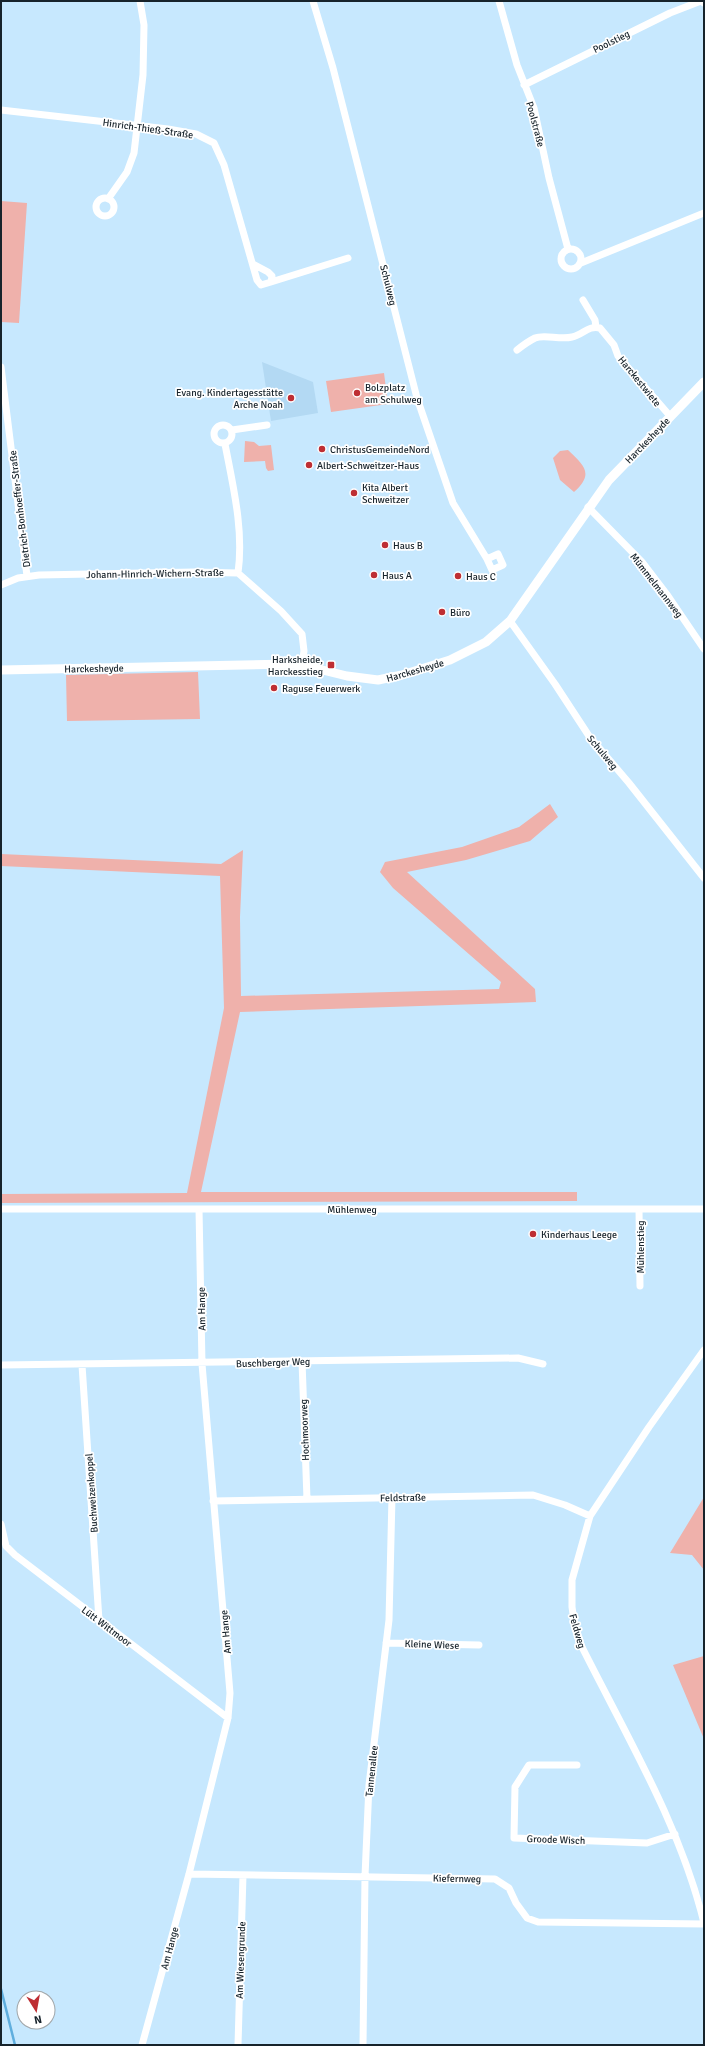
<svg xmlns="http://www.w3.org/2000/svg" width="705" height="2046" font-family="Signika,sans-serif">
	<rect width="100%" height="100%" fill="#c7e8fe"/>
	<path fill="#b3d9f3" d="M262,362L313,382L318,413L271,421Z"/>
	<path fill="#efb1ab" d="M1,201L27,203L19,323L1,322Z
		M384,373L388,404L331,412L326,381Z
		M245,441L254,442L259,446L271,445L274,470L268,471L266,468L265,461L244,462Z
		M568,450C585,466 594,474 574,492L560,480L553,458L560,451Z
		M198,672L200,719L67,721L66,675Z
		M550,804L558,817L530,841L466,860L407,872L535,989L536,1002L240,1012L201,1192H577V1201L1,1203V1194L187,1193L224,1008L220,876L1,866V854L221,864L243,850L240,917L241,996L499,989L501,982L393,888L380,872L385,862L462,847L519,827Z
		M704,1497V1570L692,1555L670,1553Z
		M704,1656V1739L673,1665Z"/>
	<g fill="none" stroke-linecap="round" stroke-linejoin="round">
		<path stroke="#5faede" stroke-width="2.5" d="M1,1989L15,2045"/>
		<path stroke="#fff" stroke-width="7" d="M313,1L333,68L417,398L453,503L487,559
			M499,1L517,65L534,108L549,178L568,249
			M524,85L670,13L701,1
			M1,110L168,129L196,134L214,143L224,165L257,280L261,285L271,282L272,276L268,272L253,264
			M96 207a9 9 0 1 1 18 0a9 9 0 1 1-18 0Z
			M108,199L127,172L134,153L143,75L144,25L140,1
			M561 259a10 10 0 1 1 20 0a10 10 0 1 1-20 0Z
			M581,263L704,213
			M271,282L348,258
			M583,300L595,320L596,327
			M517,350C522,346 529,341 535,338C544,334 560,340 572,337C583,335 588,325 600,328L614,345L618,356L670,416
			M1,367L27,576
			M214 434a9 9 0 1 1 18 0a9 9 0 1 1-18 0Z
			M232,430L267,425
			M225,444C233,486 244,530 238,573
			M588,507L642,562L668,596L704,649
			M498,554L503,565L492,570L487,559Z
			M1,585L18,578L39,575L194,572L238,573L281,611L302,634L304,651L302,665
			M510,621L555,684L589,736L629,783L704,878
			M1,1209H704
			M639,1209L640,1286
			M704,1350L649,1427L590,1516L572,1580V1607L575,1628L582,1647C627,1737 680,1825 704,1923
			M302,1361L307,1499
			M1,1365L518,1358L543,1364
			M82,1365L99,1620
			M213,1501L533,1495L565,1505L590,1516
			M1,1524L6,1546L15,1555L228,1718
			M386,1643L479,1645
			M577,1765H529L515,1787L514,1838L647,1843L675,1834
			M189,1874L495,1879L509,1888L516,1903L527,1918L538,1922L704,1924
			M142,2045L189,1874L228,1718L230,1693L202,1364L199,1209
			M238,2045L243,1875
			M363,2045L365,1876L369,1785L389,1620L392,1497"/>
		<path stroke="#fff" stroke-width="9" d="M704,1V2
			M1,670L290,664L302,665L347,676L378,680L402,675L450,660L486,642L510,621L609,480L704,382"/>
	</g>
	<g fill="#be2e33" stroke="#fff" stroke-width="1.5">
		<circle cx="357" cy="393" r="4"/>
		<circle cx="291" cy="398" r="4"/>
		<circle cx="322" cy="449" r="4"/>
		<circle cx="309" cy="465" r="4"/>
		<circle cx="354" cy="493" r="4"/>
		<circle cx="385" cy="545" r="4"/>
		<circle cx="374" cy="575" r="4"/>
		<circle cx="458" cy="576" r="4"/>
		<circle cx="442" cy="612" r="4"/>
		<rect x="327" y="661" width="8" height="8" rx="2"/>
		<circle cx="274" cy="688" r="4"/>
		<circle cx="533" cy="1234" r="4"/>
	</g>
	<g text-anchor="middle" stroke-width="3.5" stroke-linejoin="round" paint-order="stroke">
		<g font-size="10" fill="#17232b" stroke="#fff">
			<text transform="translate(611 41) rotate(-26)" y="4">Poolstieg</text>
			<text transform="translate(536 124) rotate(75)" y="4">Poolstraße</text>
			<text transform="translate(148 128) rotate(8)" y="4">Hinrich-Thieß-Straße</text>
			<text transform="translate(389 285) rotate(76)" y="4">Schulweg</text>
			<text transform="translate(640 381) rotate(51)" y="4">Harckestwiete</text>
			<text transform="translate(647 440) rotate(-46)" y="4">Harckesheyde</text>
			<text transform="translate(19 509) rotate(-97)" y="4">Dietrich-Bonhoeffer-Straße</text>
			<text transform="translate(155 573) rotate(-1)" y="4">Johann-Hinrich-Wichern-Straße</text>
			<text transform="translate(657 585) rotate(52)" y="4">Mümmelmannweg</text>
			<text transform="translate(94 668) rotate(-1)" y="4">Harckesheyde</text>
			<text transform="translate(415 670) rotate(-16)" y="4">Harckesheyde</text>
			<text transform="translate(603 752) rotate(50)" y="4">Schulweg</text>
			<text x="352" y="1213">Mühlenweg</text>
			<text transform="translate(640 1247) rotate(-90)" y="4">Mühlenstieg</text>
			<text transform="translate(201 1309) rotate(-91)" y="4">Am Hange</text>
			<text transform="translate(273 1362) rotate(-2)" y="4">Buschberger Weg</text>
			<text transform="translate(304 1430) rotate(-92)" y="4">Hochmoorweg</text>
			<text transform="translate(91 1493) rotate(-94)" y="4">Buchweizenkoppel</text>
			<text transform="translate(403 1497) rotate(-1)" y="4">Feldstraße</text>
			<text transform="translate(107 1626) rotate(37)" y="4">Lütt Wittmoor</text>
			<text transform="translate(578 1631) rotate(74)" y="4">Feldweg</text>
			<text transform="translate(225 1632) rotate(-95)" y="4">Am Hange</text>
			<text transform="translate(432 1644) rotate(2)" y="4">Kleine Wiese</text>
			<text transform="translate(371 1771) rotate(-84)" y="4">Tannenallee</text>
			<text transform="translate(556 1839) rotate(2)" y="4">Groode Wisch</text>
			<text transform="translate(457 1878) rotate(1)" y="4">Kiefernweg</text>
			<text transform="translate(169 1948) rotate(-75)" y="4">Am Hange</text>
			<text transform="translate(240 1960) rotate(-88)" y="4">Am Wiesengrunde</text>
		</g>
		<g font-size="10" fill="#17232b" stroke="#fff" text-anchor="start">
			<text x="365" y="391">Bolzplatz<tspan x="365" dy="12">am Schulweg</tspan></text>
			<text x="283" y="396" text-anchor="end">Evang. Kindertagesstätte<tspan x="283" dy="12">Arche Noah</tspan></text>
			<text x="330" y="453">ChristusGemeindeNord</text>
			<text x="317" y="469">Albert-Schweitzer-Haus</text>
			<text x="362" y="491">Kita Albert<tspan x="362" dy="12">Schweitzer</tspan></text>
			<text x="393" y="549">Haus B</text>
			<text x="382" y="579">Haus A</text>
			<text x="466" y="580">Haus C</text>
			<text x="450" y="616">Büro</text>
			<text x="323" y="663" text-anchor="end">Harksheide,<tspan x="323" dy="12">Harckesstieg</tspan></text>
			<text x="282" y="692">Raguse Feuerwerk</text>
			<text x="541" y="1238">Kinderhaus Leege</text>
		</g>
	</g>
	<rect width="705" height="2046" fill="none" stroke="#17232b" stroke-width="4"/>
	<g transform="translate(36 2010) rotate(169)"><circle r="19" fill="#ffffff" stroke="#a2a7aa"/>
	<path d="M0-3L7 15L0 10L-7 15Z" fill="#be2e33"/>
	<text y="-6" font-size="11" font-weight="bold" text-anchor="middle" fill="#17232b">N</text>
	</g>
</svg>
